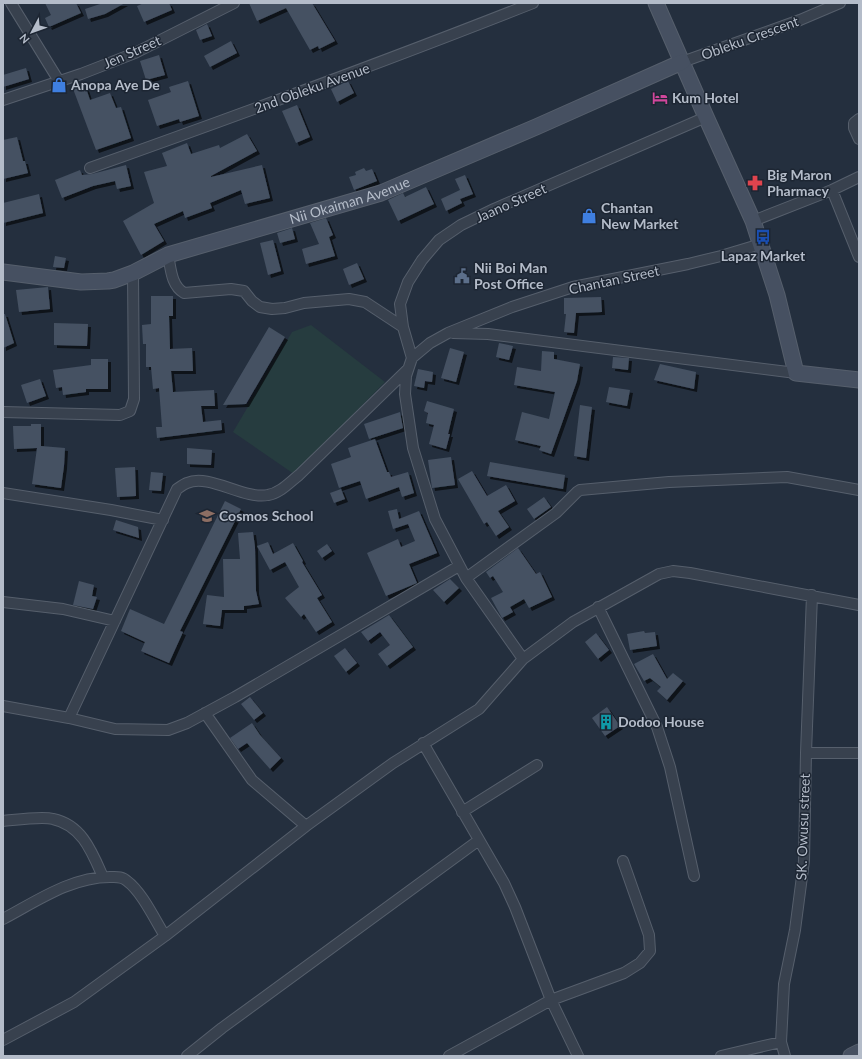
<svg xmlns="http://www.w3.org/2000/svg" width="862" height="1059" font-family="Lato,sans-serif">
	<defs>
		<filter id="shadow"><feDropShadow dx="3" dy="3" stdDeviation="0" flood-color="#0009"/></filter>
	</defs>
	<rect width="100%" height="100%" fill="#242f3e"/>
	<path fill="#263c3f" d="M311,325L385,382L294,474L233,432L292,332Z"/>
	<path fill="#455162" filter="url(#shadow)" d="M45,3H76L81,13L49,27L45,18L51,15Z
		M103,3H125L105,14L88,19L85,9Z
		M144,3H169L172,10L144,22L137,6Z
		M249,3H312L335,41L319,49L318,46L310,50L286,8L257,21Z
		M207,24L212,36L200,40L196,30Z
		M231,41L237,53L210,67L204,56Z
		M159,55L165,75L146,80L140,61Z
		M26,68L29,79L3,87V75Z
		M188,81L199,116L180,122L179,119L157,126L148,100L171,92L169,87Z
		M348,81L354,93L337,102L331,89Z
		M84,82L90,100L110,93L116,108L121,107L131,138L96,150L72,86Z
		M297,105L310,137L296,143L282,111Z
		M247,134L257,151L211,176V177L262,165L270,198L245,204L241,190L210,203L212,208L185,218L183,211L154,224L164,241L141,255L123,221L154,203L144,172L167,166L162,153L187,143L191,154L219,145L220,148Z
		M17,137L23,161H25L28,173L3,179V140Z
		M126,165L131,186L117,189L115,181L93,186L62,198L55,180L80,170L82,175L92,174Z
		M364,168L366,171L372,169L377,181L354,190L349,177L356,175L355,172Z
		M465,175L473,194L460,199L462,203L446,211L441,199L460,190L455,179Z
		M426,187L434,204L398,221L388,200L403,193L405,197Z
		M39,194L43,213L3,223V203Z
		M326,218L333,235L329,237L335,256L306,264L302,249L319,244L310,223Z
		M292,228L295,239L280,243L277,233Z
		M273,240L281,271L268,275L260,243Z
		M55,256L66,258L64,268L53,267Z
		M357,263L364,279L349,285L343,269Z
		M48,287L50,309L19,312L16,290Z
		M151,296H173V316H169L170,349L192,348L193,371H171L173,392L214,390L215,406H201L203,422L221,420L222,430L157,438L156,427H162L159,388L153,389L151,367H146V344H143L142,325L151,324Z
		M601,297L602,312L576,313L574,333L564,332L566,314H564V298Z
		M3,314H5L14,343L3,348Z
		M54,323L88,324L87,346L54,345Z
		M269,327L285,337L246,404L223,405Z
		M499,343L513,346L509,360L496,357Z
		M450,348L464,352L456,382L441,378Z
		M542,351L554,352V359L580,364L577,381L551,454L539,450L541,446L515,440L522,412L549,419L555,392L514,385L517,367L541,371Z
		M613,357L629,358L628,370L612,368Z
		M91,359H108V389H86V392L63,395L62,387L56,388L53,370L91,365Z
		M660,364L696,372L694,389L654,380Z
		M418,369L433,372L432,382L425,381L424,388L414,386Z
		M40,379L46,396L27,403L21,385Z
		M609,387L630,390L627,406L606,402Z
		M427,401L454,409L448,434H450L446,449L429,444L434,425L426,423L428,413L424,411Z
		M580,405L592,407L586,458L574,456Z
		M400,412L403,428L369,439L364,424Z
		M31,424H41V446L65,448L64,466L61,488L32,484L37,448L14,449L13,426H31Z
		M375,439L387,472H389L391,477L408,472L414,493L402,497L399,487L366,499L360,481L339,488L331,464L351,457L348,448Z
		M187,448L212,450L211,465L187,464Z
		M451,457L455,485L432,488L428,460Z
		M490,462L565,475L563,489L487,476Z
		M135,467L136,496L117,497L115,468Z
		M472,471L487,496L506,485L515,501L498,511L509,527L496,536L487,522L484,524L458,479Z
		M151,472L163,473L161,491L149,490Z
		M341,489L345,499L334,503L330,493Z
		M544,497L551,507L534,519L527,509Z
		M225,501L241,509L180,631L183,632L169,663L141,651L145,642L121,631L130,609L164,624Z
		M397,509L399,519L419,511L437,553L409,564L417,583L386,596L367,553L398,539L401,547L415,541L408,524L393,529L388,511Z
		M116,520L138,527L139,538L113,530Z
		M253,532L255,547L256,591L259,604L244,606V610H222L220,626L203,624L207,595L224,597L223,559H240L238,533Z
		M268,542L273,554L293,543L303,561L302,562L322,595L317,598L332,622L316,632L304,614L301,617L285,598L299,587L285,562L270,570L257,546Z
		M327,544L332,551L322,558L317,551Z
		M518,548L536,574L540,572L552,597L529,608L524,599L510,607L513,612L502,618L491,598L503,592L493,576L490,578L486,572Z
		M450,579L459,588L444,602L433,590Z
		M79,581L94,585L92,596L97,597L93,609L73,605Z
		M389,615L413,647L387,666L378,654L390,645L380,632L368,641L361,632Z
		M644,631L645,633L655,632L657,646L630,650L627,634Z
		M596,633L609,650L598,659L585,642Z
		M345,648L357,663L346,672L334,656Z
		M653,654L667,679L673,673L683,681L667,700L657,691L661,687L650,678L644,681L634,664Z
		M250,697L263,713L254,720L241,704Z
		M607,707L620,726L605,736L592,718Z
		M252,723L260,735L281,758L270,769L247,743L238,749L230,738Z"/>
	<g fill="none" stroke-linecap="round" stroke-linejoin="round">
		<g stroke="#565f6c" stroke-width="12">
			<path id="street" d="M11,3L59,81
				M682,62L800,20L840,3
				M3,100L81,74L135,53L234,3
				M859,119L854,123V128L859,139
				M90,168C239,115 386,61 533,3
				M832,190L859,257
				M753,221L832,190L859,177
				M168,255C171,269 171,285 184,293L231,289L244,291L252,301L260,307L272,309L285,308L304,303L349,299L365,302L403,327
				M453,333L488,334L796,373
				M412,358L403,327L400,304L408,282L422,260L439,240L461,225L494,209L706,117
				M3,412L120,415L130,411L134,399L133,273
				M3,493L111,510L163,520
				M466,578L556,513L577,492L580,490L669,482L787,477L859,490
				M3,602L63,609L115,621
				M598,607L657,727L670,767L694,876
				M523,659L466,578L435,519L413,448L405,394L406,376L412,358L430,343L448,333L512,307L573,287L688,264L721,256L761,244
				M3,706L69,718L115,729L168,730L187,723L235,697L459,566
				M205,713L252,780L306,826
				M69,718L177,489C180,487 184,484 187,483C209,473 244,500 268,495C280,493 289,483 299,475L408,369
				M423,743L504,883L515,907L551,1000L578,1056
				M806,753H859
				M462,812L537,765
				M3,821C15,820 42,816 53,819C82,825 92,852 103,877
				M3,919C37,901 71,877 110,877C116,877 122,876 127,881C142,892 155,920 165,936
				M3,1040L74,1002L165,936L306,826L393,763L479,709L523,659L573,622L659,574L673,571L690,573L859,605
				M187,1056L222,1028L479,840
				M449,1056L551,1000L624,973L640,963L650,951L649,935L623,861
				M721,1056L781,1042
				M785,1056L781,1042L784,984L795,930L804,861L806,753L812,595"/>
		</g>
		<g stroke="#565f6c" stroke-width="17">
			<g id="secondary">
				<path d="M656,3L706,117L753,221L777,295L796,373L859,380"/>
				<path id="s1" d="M3,272L81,282L108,281L114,280L133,273L168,255L381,193L536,127L682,62"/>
				<path d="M851,1056L859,1052"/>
			</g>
		</g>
		<use href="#street" stroke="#38414e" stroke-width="10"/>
		<use href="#secondary" stroke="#465061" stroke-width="15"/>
	</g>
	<defs>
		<g id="shop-bare" transform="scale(1.2)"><path d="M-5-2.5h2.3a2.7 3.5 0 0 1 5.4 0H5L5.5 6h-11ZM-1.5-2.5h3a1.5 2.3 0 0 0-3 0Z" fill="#3f7fe0" stroke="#1d2633" stroke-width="2.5" paint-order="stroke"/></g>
		<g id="hotel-bare" transform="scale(1.2)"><path d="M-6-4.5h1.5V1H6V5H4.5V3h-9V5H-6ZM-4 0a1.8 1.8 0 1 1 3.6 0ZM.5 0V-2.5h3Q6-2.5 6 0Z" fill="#d1479c" stroke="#1d2633" stroke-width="2.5" paint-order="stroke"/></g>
		<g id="pharmacy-bare" transform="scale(1.2)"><path d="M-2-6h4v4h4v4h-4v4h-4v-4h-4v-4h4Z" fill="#e0444e" stroke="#1d2633" stroke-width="2.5" paint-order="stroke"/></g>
		<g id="bus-bare" transform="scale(1.2)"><path d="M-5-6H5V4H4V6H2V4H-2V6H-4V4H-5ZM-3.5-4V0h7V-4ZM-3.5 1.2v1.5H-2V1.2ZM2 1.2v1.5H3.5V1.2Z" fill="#1a4fb4" stroke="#1d2633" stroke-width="2.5" paint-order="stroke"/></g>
		<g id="civic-bare" transform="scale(1.2)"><path d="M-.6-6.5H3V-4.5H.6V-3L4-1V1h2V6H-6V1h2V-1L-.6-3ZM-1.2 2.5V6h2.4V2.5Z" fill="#5c6f8a" stroke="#1d2633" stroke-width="2.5" paint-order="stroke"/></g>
		<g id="school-bare" transform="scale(1.2)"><path d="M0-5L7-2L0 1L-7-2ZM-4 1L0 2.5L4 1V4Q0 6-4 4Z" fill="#8d6e63" stroke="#1d2633" stroke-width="2.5" paint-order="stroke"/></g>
		<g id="building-bare" transform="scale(1.2)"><path d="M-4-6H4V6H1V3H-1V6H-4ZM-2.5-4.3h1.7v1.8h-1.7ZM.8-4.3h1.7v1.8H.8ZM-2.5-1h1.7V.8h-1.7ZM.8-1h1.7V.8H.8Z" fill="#0f9aa8" stroke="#1d2633" stroke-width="2.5" paint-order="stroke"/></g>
	</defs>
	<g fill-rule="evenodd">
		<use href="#shop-bare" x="59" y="85"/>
		<use href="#hotel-bare" x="660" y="98"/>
		<use href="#pharmacy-bare" x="755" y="183"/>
		<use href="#shop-bare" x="589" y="216"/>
		<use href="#bus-bare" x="763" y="237"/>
		<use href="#civic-bare" x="462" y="276"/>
		<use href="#school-bare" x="207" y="516"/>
		<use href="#building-bare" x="606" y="722"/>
	</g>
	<g text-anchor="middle" stroke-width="3" stroke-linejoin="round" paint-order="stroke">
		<g font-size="14" fill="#b4bcc9" stroke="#1d2633">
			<text transform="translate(750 38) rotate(-20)" y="5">Obleku Crescent</text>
			<text transform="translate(132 52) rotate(-24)" y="5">Jen Street</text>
			<text transform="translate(312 88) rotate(-20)" y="5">2nd Obleku Avenue</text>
			<text dy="5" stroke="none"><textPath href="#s1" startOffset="361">Nii Okaiman Avenue</textPath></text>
			<text transform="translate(511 203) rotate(-24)" y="5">Jaano Street</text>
			<text transform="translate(614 280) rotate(-12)" y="5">Chantan Street</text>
			<text transform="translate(803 827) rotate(-88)" y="5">SK. Owusu street</text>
		</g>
		<g font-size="14" font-weight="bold" fill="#b4bcc9" stroke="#1d2633" text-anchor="start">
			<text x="71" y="90">Anopa Aye De</text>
			<text x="672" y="103">Kum Hotel</text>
			<text x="767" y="180">Big Maron<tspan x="767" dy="16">Pharmacy</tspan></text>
			<text x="601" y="213">Chantan<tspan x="601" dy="16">New Market</tspan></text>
			<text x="763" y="261" text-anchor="middle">Lapaz Market</text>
			<text x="474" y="273">Nii Boi Man<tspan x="474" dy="16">Post Office</tspan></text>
			<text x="219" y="521">Cosmos School</text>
			<text x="618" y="727">Dodoo House</text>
		</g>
	</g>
	<rect width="862" height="1059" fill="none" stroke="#b4bcc9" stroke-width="8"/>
	<g transform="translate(32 32) rotate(229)" stroke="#1d2633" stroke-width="3" paint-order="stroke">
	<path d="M0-3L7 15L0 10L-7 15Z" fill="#b4bcc9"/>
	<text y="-6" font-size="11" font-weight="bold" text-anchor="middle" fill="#b4bcc9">N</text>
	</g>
</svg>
